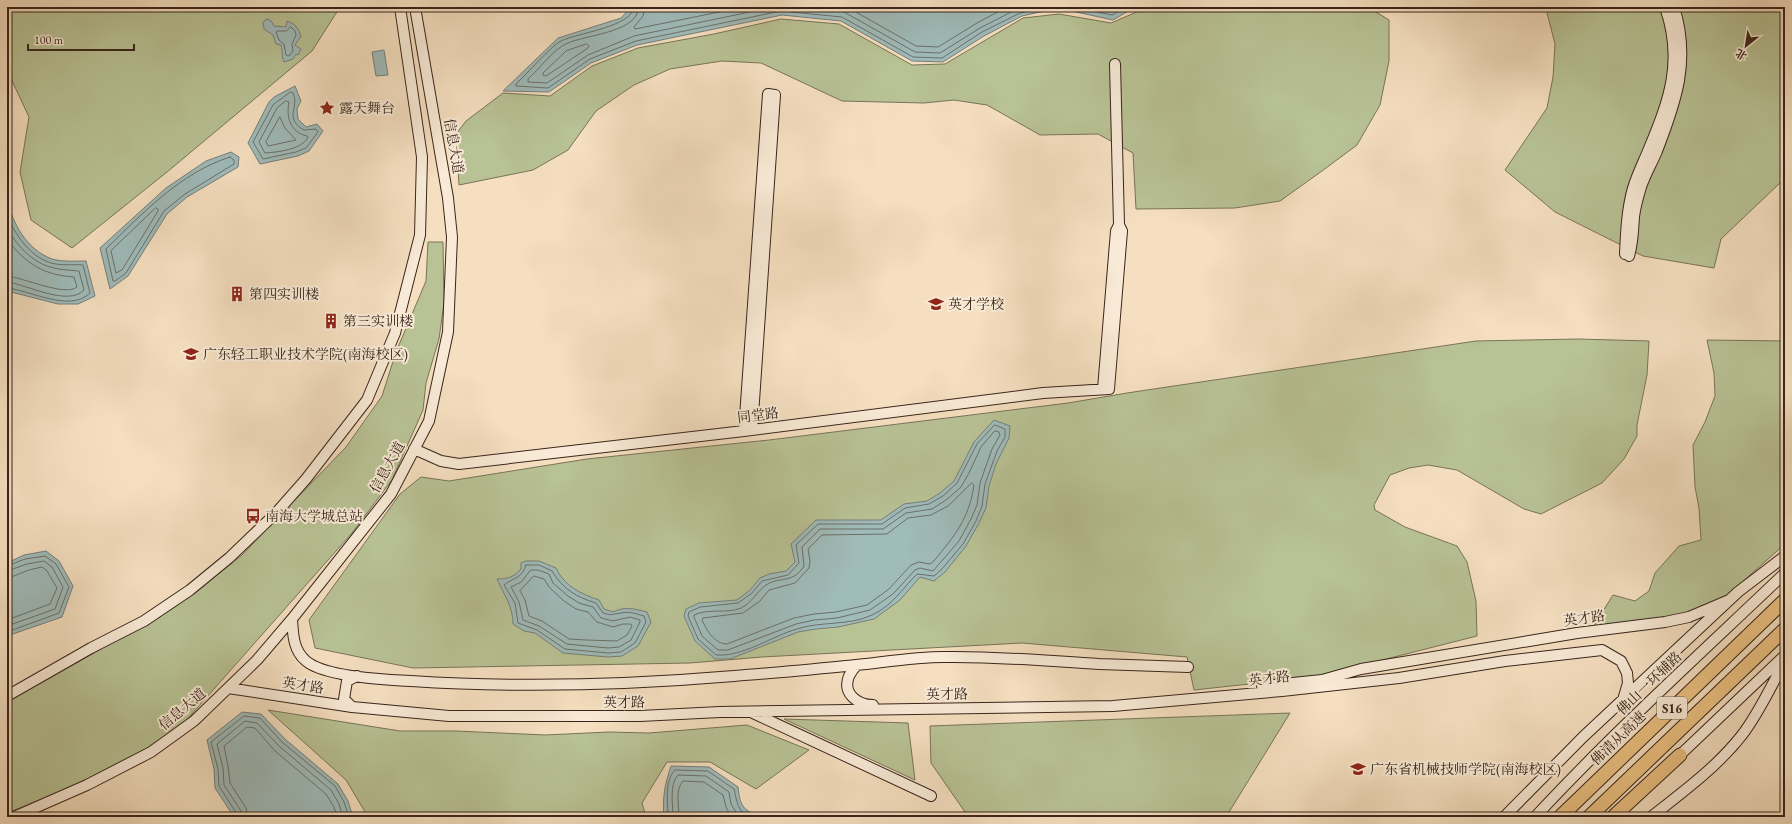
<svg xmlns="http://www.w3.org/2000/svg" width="1792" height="824" font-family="'EB Garamond','Noto Serif SC',serif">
	<rect width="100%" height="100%" fill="#f5dfc0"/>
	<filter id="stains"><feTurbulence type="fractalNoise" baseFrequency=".005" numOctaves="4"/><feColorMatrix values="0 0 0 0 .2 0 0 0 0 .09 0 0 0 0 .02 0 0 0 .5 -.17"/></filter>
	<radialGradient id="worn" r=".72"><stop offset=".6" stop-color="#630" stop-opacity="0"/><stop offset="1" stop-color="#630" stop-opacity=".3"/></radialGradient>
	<path fill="#b8c295" stroke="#787458" d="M7,7H340L312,51L167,172L72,248L31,220L20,172L29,117L7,70Z
		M1166,7H1368L1389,20V61L1380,105L1357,145L1322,171L1280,201L1235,208L1136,209L1133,153L1098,134L1040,135L987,105L954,100L924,103L842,101L761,63L722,61L670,69L634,85L596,111L568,150L533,170L459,185L456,134L466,121L503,93L550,96L592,66L638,48L714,34L781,19L839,24L912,65L945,64L1023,18L1059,14L1111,23L1139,11Z
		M1543,7H1785V182L1780,183L1721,239L1714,268L1643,256L1555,212L1505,170L1547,108L1553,77L1555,44L1546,9Z
		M428,242H443L444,303L439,339L426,383L423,410L392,480L352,533L183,724L143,751L65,790L7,813V703L27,689L48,679L173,608L241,556L346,447L382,396L396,352L426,281Z
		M1578,339L1649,341L1647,375L1637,425V436L1624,459L1602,483L1541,514L1524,509L1457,470L1428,465L1409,468L1390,475L1374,505L1375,510L1405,527L1457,546L1467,562L1476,601L1477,636L1315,677L1194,690L1187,657L1022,643L762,657L690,663L413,668L315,648L309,620L400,494L421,477L449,481L587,459L769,440L1068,403L1127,393L1476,341Z
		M1707,340L1785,341V544L1723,599L1697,611L1677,616L1593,627L1613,595L1635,601L1649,591L1655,573L1679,546L1701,540L1699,508L1695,487L1693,445L1705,422L1715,396L1714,373Z
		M268,710L400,731H456L545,735L609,732L649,733L747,725L809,750L756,789L710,762H667L642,803L646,817H365L364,810L346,780Z
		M1290,713L1226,817H975L965,812L931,763L930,726Z
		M784,719L908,723L915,780Z"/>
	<path fill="#9fbbba" stroke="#767f7a" d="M631,7H1135L1113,20L1058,8L1022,16L984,36L943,62L912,61L841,21L782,15L637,45L591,63L549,92L503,91L558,38L621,18Z
		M268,19L272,22L274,26L286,27L287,21C295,24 298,27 301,36L295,45L301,49L298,55L296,54L293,59L284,62C281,56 283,51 281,45L276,44L273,35L264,29L263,23L265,20Z
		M384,50L388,75L376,76L372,52Z
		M295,86L301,101L297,109L298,119L306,127L317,124L323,131L309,151L298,156L260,164L248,143L269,102L274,97Z
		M231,152L239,157L238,167L187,197L167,214L128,276L110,289L100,248L166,188L206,161Z
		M7,199C13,224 26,249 52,259C63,262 75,261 86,261L95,296L78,304H58L7,291Z
		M994,420L1010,426L1009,438L996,464L989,486L986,508L979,523L966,546L945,572L934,581L920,577L900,600L874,619L838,627L816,629L798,632L730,659H715L695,641L684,616L686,609L699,603L737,600L750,590L760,578L769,574L786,571L795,562L791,544L816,520H881L904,504L927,501L940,493L954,481L974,442Z
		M46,551L59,561L73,586L62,617L7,636V563L24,555Z
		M526,561H539L556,568C564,586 581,594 599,600L604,609L613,612C625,606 635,609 647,612L651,622L638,646L622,656L608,657L563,653L535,633L524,631L513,624C513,606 504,595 497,579C508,579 514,577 521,569V563Z
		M242,712L261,714L285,739L338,784L348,801L353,817H234L215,788L214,769L207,740Z
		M671,766L709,767L738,787C740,805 742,809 759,817H664C662,798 665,784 671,766Z"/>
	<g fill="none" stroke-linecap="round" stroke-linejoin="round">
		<path stroke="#6c706a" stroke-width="1" d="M634,7C632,27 577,33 561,41C551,46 526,75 516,84V86L548,88L590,59L636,41L781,11L842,17L913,57L942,58L982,32L1020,13L1045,7
			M639,7C637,35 580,34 562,46C550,54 539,69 528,79V82L547,83L588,55L634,36L774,7
			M645,7L643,16L634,27L635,29L744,7
			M796,7L844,12L915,52L940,53L980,28L1021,7
			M847,7L916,46L938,47L977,23L1007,7
			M1072,7L1112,15L1127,7
			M291,27L295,31L296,35L292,44L293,51L290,55L288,56L286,55L284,44L279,40L276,32L278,31H286Z
			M587,44L589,46L588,48L546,76L543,75V73L566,51Z
			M291,92L293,93C300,108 283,118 304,130L316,129L318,132L306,148L296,152L263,159L253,142L273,105Z
			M286,101L289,102C286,117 290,132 307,136L308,138C300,150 278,152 265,153L259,142L277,108Z
			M280,117L285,128L296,140L268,146L266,142Z
			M230,157L234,160V164L185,194L164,211L126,273L115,281H113L106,249C143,213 180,173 230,157Z
			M156,208L158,209V211L122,270L116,273L111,251Z
			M7,216C16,235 29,256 51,263C62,266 73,264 83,265L90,293C70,313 30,290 7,288
			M7,227C15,244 32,262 50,267C60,270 69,270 79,271L84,290C68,307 26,284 7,282
			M7,240C27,264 43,275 74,277L77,287C65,297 22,277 7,276
			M995,425L1005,429V437L997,451L985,484L982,506L976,521L963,544L942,569L934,576L917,574C903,588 892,606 872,615C849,626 821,621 797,629C772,636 743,657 716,655L698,639L688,616L689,612L700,607L738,603L752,593L762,581L788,575L799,563L796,545L818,524H882L905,508L929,504L943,496L957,483L977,444Z
			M995,431L999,432L1000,435L992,449L980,483L977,505L971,519L959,541L933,571L920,568L915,570L893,594L870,610L837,618L814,620L796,624L728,650H718L702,636L694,617V615C709,608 727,614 741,608C752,603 758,590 766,585C780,576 793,584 804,566L802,547L820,529H883L906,513L932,509L946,500L961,487L969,473L981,447Z
			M972,483L974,485C969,519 955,535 934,561L930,564L919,562L911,565L889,589L867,605L836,612L814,614L794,618L727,644C715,644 707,631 702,620L703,618L743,613L760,601L769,590L795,583L809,568L810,561L808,549L822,535L887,534L908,518L931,515L948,506Z
			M526,565H539L552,571C563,589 576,597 596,603L603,613C613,616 612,614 621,613C629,611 637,614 644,616L646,622L635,643L621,652L608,653L565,649L537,630L518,623L515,603L504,585C514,577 522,579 526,565Z
			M7,566L25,559L45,556L56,564L69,587L59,613L7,632
			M531,570H538L549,574L553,583L568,596L579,603L593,607L601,618L613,621L630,617L640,620V622L631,640L619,647L608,648L567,644L539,626L523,620L519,602L511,587L521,582Z
			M7,571L27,564L44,561L52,567L63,587L55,609L7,626
			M534,576L544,579L549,587L564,601L576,609L588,612L597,622L613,627L623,624H631L632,626L627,635L617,641L586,640L569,639L542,621L529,616L525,600L520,591Z
			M7,577L14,576L29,570L42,567L47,571L57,588L50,604L7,620
			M237,817V814L219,786L218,769L211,742L244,716L260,718L282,742L335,786L344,802L349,817
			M242,817L241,811L224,785L223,768L217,744L245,721L257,723L279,746L331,790L339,804L343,817
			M248,817L246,808L230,783L228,766L224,746L247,727L255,728L275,751L326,794L334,807L337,817
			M668,817C668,803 664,781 675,770L708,771L734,789C737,801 737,811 749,817
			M673,817C673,805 669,785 678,775L706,776L729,792L731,804L739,817
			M679,817C679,806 675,789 683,781L704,782L723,795L726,807L731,817"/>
		<g stroke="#39251b" stroke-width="12">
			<path id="secondary" d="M1115,64L1119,225
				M1625,254C1626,231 1627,209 1633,188C1637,175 1643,163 1648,151C1669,101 1684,61 1665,7
				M1629,256C1633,243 1633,230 1634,217C1635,207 1638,197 1641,187C1645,175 1652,163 1657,151C1676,102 1691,60 1674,7
				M744,431L768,94L775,95L752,430
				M414,449L441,461L459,464L744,431L1043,393L1109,389L1122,231L1119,225L1116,231L1103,389
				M292,619C293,634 293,650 306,661C325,677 387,680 411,681C519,688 627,685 734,676C775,673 815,669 856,665C885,662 915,657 944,657C996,656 1048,661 1099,664C1129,665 1158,666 1188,667
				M857,665C854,668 851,672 849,676C842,693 857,705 873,705
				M1262,686L1322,680L1361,669L1577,633L1665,622L1689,617L1729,600
				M228,688L352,707L449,716H640L720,712L1113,706L1282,691L1399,678L1505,661L1602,650L1621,661L1627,673L1628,683L1623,700
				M7,696L91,648L144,621L190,590L229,558L276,513L306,479L367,400L395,333L420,235L422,157L400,7
				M352,707L344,699L347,681L357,676
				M753,713L931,796
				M1680,755L1783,657
				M14,817L87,785L151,752L194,721L257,660L292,619L391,494L429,421L448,332L452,237L448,198L415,7
				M1504,817L1583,737L1738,592L1785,556
				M1535,817C1614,732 1701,653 1785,573
				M1651,817C1683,792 1717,767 1742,735C1759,713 1771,686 1785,661"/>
		</g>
		<g stroke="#39251b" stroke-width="15">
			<path id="highway" d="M1560,817L1785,600
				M1589,817L1785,629
				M1613,817L1680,755"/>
		</g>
		<use href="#secondary" stroke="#f8ead6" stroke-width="10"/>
		<use href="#highway" stroke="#eac080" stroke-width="13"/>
	</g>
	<defs>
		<g id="sight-bare" transform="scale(1.2)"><path d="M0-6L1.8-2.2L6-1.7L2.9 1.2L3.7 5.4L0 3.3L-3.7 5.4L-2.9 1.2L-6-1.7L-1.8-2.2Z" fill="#8f2418" stroke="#f8ead6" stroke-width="2.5" paint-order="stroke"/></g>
		<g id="building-bare" transform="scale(1.2)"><path d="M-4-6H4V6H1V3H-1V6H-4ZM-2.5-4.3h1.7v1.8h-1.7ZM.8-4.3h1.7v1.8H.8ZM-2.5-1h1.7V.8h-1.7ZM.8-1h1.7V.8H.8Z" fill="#8f2418" stroke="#f8ead6" stroke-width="2.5" paint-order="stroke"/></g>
		<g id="school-bare" transform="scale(1.2)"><path d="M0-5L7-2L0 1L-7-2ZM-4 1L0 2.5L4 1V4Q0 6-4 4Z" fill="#8f2418" stroke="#f8ead6" stroke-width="2.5" paint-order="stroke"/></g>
		<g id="university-bare" transform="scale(1.2)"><path d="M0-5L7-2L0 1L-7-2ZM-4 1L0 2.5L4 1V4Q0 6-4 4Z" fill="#8f2418" stroke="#f8ead6" stroke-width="2.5" paint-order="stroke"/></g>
		<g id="bus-bare" transform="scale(1.2)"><path d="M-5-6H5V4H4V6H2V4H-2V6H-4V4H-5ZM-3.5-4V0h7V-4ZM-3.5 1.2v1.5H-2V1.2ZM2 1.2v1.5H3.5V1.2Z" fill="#8f2418" stroke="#f8ead6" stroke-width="2.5" paint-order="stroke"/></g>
	</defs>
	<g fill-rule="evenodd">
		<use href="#sight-bare" x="327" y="108"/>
		<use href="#building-bare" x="237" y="294"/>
		<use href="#school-bare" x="936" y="304"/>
		<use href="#building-bare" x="331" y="321"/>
		<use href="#university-bare" x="191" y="354"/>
		<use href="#bus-bare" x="253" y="516"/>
		<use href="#university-bare" x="1358" y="769"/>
	</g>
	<g text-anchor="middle" stroke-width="4" stroke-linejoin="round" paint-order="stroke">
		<rect fill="#f8ead6" stroke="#726053" stroke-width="1" x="1657" y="697" width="30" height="22" rx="3"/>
		<g font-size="13" font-weight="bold" fill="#39251b">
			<text x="1672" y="713">S16</text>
		</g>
		<g font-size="14" fill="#39251b" stroke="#f8ead6" text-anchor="start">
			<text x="339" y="113">露天舞台</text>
			<text x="249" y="299">第四实训楼</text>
			<text x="948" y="309">英才学校</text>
			<text x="343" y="326">第三实训楼</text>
			<text x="203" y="359">广东轻工职业技术学院(南海校区)</text>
			<text x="265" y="521">南海大学城总站</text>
			<text x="1370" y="774">广东省机械技师学院(南海校区)</text>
		</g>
		<g font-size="14" fill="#39251b" stroke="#f8ead6">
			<text transform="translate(454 146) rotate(80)" y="5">信息大道</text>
			<text transform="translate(758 415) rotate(-7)" y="5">同堂路</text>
			<text transform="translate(387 467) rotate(-61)" y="5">信息大道</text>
			<text transform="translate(1584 618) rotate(-8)" y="5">英才路</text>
			<text transform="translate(1269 678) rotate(-6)" y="5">英才路</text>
			<text transform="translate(1649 683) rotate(-44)" y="5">佛山一环辅路</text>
			<text transform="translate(303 685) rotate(9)" y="5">英才路</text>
			<text transform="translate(947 694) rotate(-1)" y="5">英才路</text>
			<text x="624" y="707">英才路</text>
			<text transform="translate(182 709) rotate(-40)" y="5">信息大道</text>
			<text transform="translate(1618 738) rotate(-44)" y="5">佛清从高速</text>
		</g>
	</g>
	<rect width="1792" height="824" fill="none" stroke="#f5dfc0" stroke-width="24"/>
	<rect x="8" y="8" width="1776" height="808" fill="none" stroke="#39251b" stroke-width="2"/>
	<rect x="12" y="12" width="1768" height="800" fill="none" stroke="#39251b"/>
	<g transform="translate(1746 46) rotate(210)" stroke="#f8ead6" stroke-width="3" paint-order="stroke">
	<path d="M0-3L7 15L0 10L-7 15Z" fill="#39251b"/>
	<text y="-6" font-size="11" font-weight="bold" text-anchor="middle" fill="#39251b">北</text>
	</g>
	<path d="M28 44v6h106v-6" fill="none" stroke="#39251b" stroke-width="2"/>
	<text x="34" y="44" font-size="12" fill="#39251b" stroke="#f8ead6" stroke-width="3" paint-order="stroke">100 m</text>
	<rect width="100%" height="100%" filter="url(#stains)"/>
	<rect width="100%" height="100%" fill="url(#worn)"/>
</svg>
